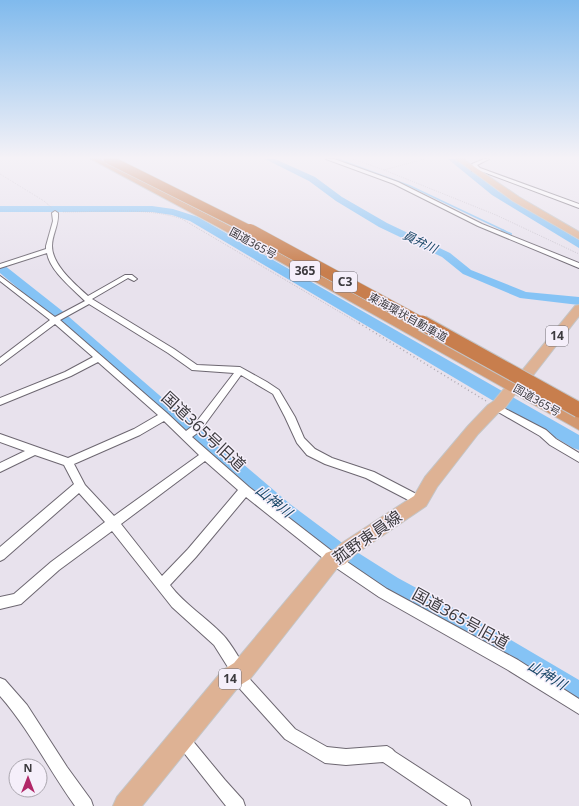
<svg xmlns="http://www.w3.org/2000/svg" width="579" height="806" font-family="'Noto Sans','Noto Sans JP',sans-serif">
	<rect width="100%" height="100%" fill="#e8e2ed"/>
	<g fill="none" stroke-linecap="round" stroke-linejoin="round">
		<path stroke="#85c3f5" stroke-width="1.5" d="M338,159L410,186L505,231"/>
		<path stroke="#85c3f5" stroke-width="2" d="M502,230L511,234"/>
		<path fill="#85c3f5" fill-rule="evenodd" d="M265,159H275L315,177L342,197L387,223L450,253L471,270L526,292L579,297V305L520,298L463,274L442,257L379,227L336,201L309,181Z
			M448,159H457L498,191L579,240V248L492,195Z
			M0,206H152L173,209L198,217L579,435V450L573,448L190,221L172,215L152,212H0Z
			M0,264L4,265L61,310L166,401L209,435L290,504L341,542L398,578L501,634L579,680V707L570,703L485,650L382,594L327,556L276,516L197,445L154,409L51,316L0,273Z"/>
		<g stroke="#6d6771" stroke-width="2">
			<path id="minor" d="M484,159H489L477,165L480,168L579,204V208L478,170L472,171V169L475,168L472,164Z
				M55,211L58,213C59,225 52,235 52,246C52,265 75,284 88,296L125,275H132L137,279L134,281L128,278L92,299L174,349L197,365L240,367L267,382L279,390L295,417L304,438L315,449L332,458L374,472L424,498L425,501L424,504L420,506L416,504L366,478L325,464L307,455L297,443L285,417L273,394L241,375L200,431L192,437L249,487L337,555L387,589L518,660L579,699V714L508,670L379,597L329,563L246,497L196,557L170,585C185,605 206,617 223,635C229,641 247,668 246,675L295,729L327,747L346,749L387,746L392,749L395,752L469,800L471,806H448L383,762L346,765L325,763L285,739L232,680L230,675L231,672L214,645L172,607L112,531L59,570L21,604L0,609V597L14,594L51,562L105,522L79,493L4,559L0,561V547L74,484L64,465L35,455L0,472V463L25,451L0,442V434L68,458L134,429L158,415L98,362L71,376L0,405V398L65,372L93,357L55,324L0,365V358L50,320L0,281V276L55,317L85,301C72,288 50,271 47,253L0,268V264L46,249V246L53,221L52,213ZM89,304L168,353L192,370L234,373L194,425L186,431L168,414L60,320ZM164,421L199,455L114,516L85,485L74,464L140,435ZM205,461L238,490L188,549L162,576L121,524Z
				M496,404L546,430L556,439L579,453V462L550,445L540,436L493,409L491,407L493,405Z
				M0,678L5,680L27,705L67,767L91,800L93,806H75C49,770 29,729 0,696Z
				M182,731L187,734L225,780L243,800L245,806H226L177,744L174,739L177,734Z"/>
		</g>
		<g stroke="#6d6771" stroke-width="2">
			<path id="tertiary" d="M326,159H334L398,182L482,224L579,263V268L478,226L394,184Z"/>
		</g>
		<g stroke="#c4c4c5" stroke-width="2">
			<path id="primary" d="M456,159H463L519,197L579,232V239L513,201Z
				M579,305V316L531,378L519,389L504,409L498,413L478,434L437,487L426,506L354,555L345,564L338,567L250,679L239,686L142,806H113L117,797L223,670L234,663L326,553L334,550L342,543L414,496L425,477L468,426L488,405L494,401L509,383L521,372L575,306Z"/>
		</g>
		<g stroke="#c4c4c5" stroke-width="2">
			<path id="trunk" d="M91,159H99L224,223L579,417V430L218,227Z"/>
		</g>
		<path stroke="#aea9b2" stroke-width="1" stroke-dasharray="0.5 1.5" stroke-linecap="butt" d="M353,159L384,170
			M424,159L384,170L496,215L579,254
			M0,174L44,201L52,208
			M63,212C100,212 148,207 182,219L360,324"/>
		<path stroke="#aea9b2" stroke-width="1.5" stroke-dasharray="1 3" stroke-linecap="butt" d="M359,323L486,401"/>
		<use href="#minor" fill="#fff" fill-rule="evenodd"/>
		<use href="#tertiary" fill="#fff" fill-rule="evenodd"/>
		<use href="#primary" fill="#deb294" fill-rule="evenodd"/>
		<use href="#trunk" fill="#d39870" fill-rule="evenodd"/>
		<g stroke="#c4c4c5" stroke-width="10" stroke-linecap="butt">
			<path id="motorway-bridge-far2" d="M108,159L252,231"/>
		</g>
		<g stroke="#c4c4c5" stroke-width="13" stroke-linecap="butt">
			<path id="motorway-bridge-far1" d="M250,230L423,324"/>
		</g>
		<g stroke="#c4c4c5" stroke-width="17" stroke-linecap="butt">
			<path id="motorway-bridge" d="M422,323L579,410"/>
		</g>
		<use href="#motorway-bridge-far2" stroke="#c87e4d" stroke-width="9"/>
		<use href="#motorway-bridge-far1" stroke="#c87e4d" stroke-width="12"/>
		<use href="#motorway-bridge" stroke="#c87e4d" stroke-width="15"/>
	</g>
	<linearGradient id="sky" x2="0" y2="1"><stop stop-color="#80baed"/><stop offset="0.58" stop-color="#f5f2f7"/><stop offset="1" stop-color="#f5f2f7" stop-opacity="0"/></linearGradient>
	<rect width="579" height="272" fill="url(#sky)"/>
	<g text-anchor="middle" stroke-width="3" stroke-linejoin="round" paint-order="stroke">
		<g font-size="11" fill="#3c3a3e" stroke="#f5effa">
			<text transform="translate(253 243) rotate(29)" y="4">国道365号</text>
			<text transform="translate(408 317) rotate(29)" y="4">東海環状自動車道</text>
			<text transform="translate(537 400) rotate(30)" y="4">国道365号</text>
		</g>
		<g font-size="12" font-style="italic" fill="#184667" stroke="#f5effa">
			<text transform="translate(420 242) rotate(25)" y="4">員弁川</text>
		</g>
		<g fill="#f5effa" stroke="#747076" stroke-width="1">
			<rect x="290" y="261" width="30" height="20" rx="3"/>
			<rect x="333" y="272" width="24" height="20" rx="3"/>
			<rect x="546" y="326" width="22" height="20" rx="3"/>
			<rect x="219" y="669" width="22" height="20" rx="3"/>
		</g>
		<g font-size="12" font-weight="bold" fill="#3c3a3e">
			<text x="305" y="275">365</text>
			<text x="345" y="286">C3</text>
			<text x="557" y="340">14</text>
			<text x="230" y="683">14</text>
		</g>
		<g font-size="14" font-style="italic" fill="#184667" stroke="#f5effa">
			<text transform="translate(274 501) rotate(39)" y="5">山神川</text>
			<text transform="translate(547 675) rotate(31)" y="5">山神川</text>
		</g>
		<g font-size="16" fill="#3c3a3e" stroke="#f5effa">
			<text transform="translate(204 431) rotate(43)" y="6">国道365号旧道</text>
			<text transform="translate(367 537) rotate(-35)" y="6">菰野東員線</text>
			<text transform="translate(461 618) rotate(29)" y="6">国道365号旧道</text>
		</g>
	</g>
	<g transform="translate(28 778)"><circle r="19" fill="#f5effa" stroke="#aba7af"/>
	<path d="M0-3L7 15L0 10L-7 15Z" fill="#b12768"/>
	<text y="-6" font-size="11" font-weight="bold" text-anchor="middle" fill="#3c3a3e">N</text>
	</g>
</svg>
